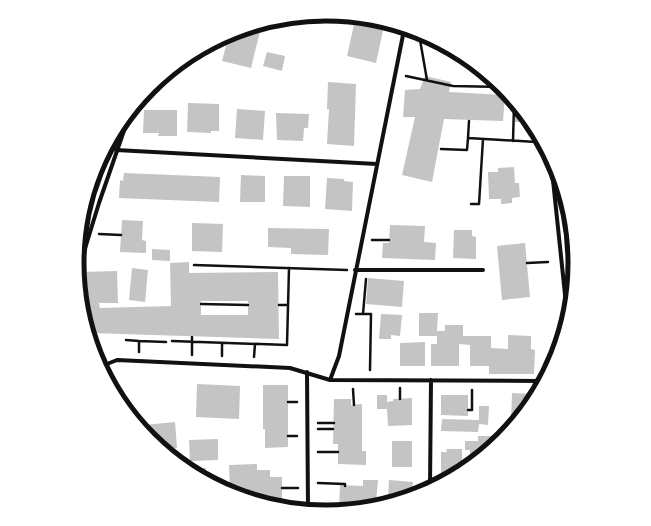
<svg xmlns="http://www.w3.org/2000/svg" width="651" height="526" font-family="Lato,sans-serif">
	<rect width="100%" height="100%" fill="#fff"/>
	<path fill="#c4c4c4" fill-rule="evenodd" d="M355,20L384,26L376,63L347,56Z
		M261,27L251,68L222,61L229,34Z
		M267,52L285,56L282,71L263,66Z
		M425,76L451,82L449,92L505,95L503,121L444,119L432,182L402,175L415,117H403L405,90L420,89Z
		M328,82L356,84L354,146L327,144L329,109H327Z
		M188,103L219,104V131H211V133L187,132Z
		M515,108L525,122H515Z
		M237,109L265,111L263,140L235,138Z
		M144,110H177V136H158L159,133H143Z
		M276,113L309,114L308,128H304L303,141L277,140Z
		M514,167L515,183H519L520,197L512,198V203L501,204V199H489L488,172H498V168Z
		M124,173L220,177L219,202L119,198L120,180L123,181Z
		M241,175L265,176V202H240Z
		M284,176H310V207L283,206Z
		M327,178L344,179V181L353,182L352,211L325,209Z
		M122,220L143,221L142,240L146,241V253L120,252Z
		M192,223L223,224L222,252L192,251Z
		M390,225L425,226L424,242L436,243L435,260L382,258L383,243H389Z
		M268,228L329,229L328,255L291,254V248L268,247Z
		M454,230H472V236L476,237V259L453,258Z
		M525,243L530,297L502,300L497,246Z
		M152,249L170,250V261L152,260Z
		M189,262V273L278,272L279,339L90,333L82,290L81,272L117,271L118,303H99L100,308L171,306L170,263ZM201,301H248V315H201Z
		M132,268L148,270L145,302L129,300Z
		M368,278L404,281L402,307L366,304Z
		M419,313H438L437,331H445V325H463V336H491V348L508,349V335L531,336V349L535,350L534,374H489V366H470V345L459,344V366H431V344H437V336H419Z
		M381,314L402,315L400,336L391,335V339H379Z
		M425,342V366H400V343Z
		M197,384L240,386L239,419L196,417Z
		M263,385H288V447L265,448V429H263Z
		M512,393L532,394L513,421H511Z
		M377,395H387V402L393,401V399L412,398V425L388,426L387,409H377Z
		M441,395H468V416L441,415Z
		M334,399H351V405L362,404V451H366V465L338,464V444H333Z
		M479,406H489L488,425L479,424L478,432L441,431L442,419L479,420Z
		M175,422L177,448L165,449L149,439L144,432V425Z
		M478,436H493V445L470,460V450H465V441H478Z
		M218,439V460L190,461L189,440Z
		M392,441H412V467H392Z
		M446,449H462V466L441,478V452H447Z
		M257,464V470H270V477H282V503L230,493L229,465Z
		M193,468H206V477Z
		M363,480H378L376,502L339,509L340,485L363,486Z
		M389,480L413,482L412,495L388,500Z"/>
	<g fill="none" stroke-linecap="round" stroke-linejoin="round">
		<path stroke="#111" stroke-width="2.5" d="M419,34L427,80
			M406,76L453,86L502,87
			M468,138L469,121
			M513,141L514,106
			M441,149L467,150L468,138L536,142
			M471,204H479L483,139
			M99,234L121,235
			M372,240H389
			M527,263L548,262
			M194,265L347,270
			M201,304L248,305
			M279,305H288
			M356,314H371L370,370
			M363,314L366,279
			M126,340L139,341V352
			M139,341L166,342
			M172,341L287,345L289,268
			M192,355V337
			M222,356V343
			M254,357L255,344
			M400,388V399
			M353,389L354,405
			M288,402H297
			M468,410H472V390
			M318,423H334
			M318,429H333
			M288,436H297
			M318,452H338
			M318,483L345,484V486
			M282,488H298"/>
		<path stroke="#111" stroke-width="4" d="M116,150L377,164
			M551,161L566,304
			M355,270H483
			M79,274V268L99,203L128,119
			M99,363L107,364L117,360L290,368L330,380L540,381
			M307,372L308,509
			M330,380L339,356L404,30
			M430,487L431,380"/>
	</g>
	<path d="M0 0H651V526H0ZM84 263a242 242 0 1 1 484 0a242 242 0 1 1-484 0Z" fill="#fff" fill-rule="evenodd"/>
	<path fill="none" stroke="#111" stroke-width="5" d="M84 263a242 242 0 1 1 484 0a242 242 0 1 1-484 0Z"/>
</svg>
